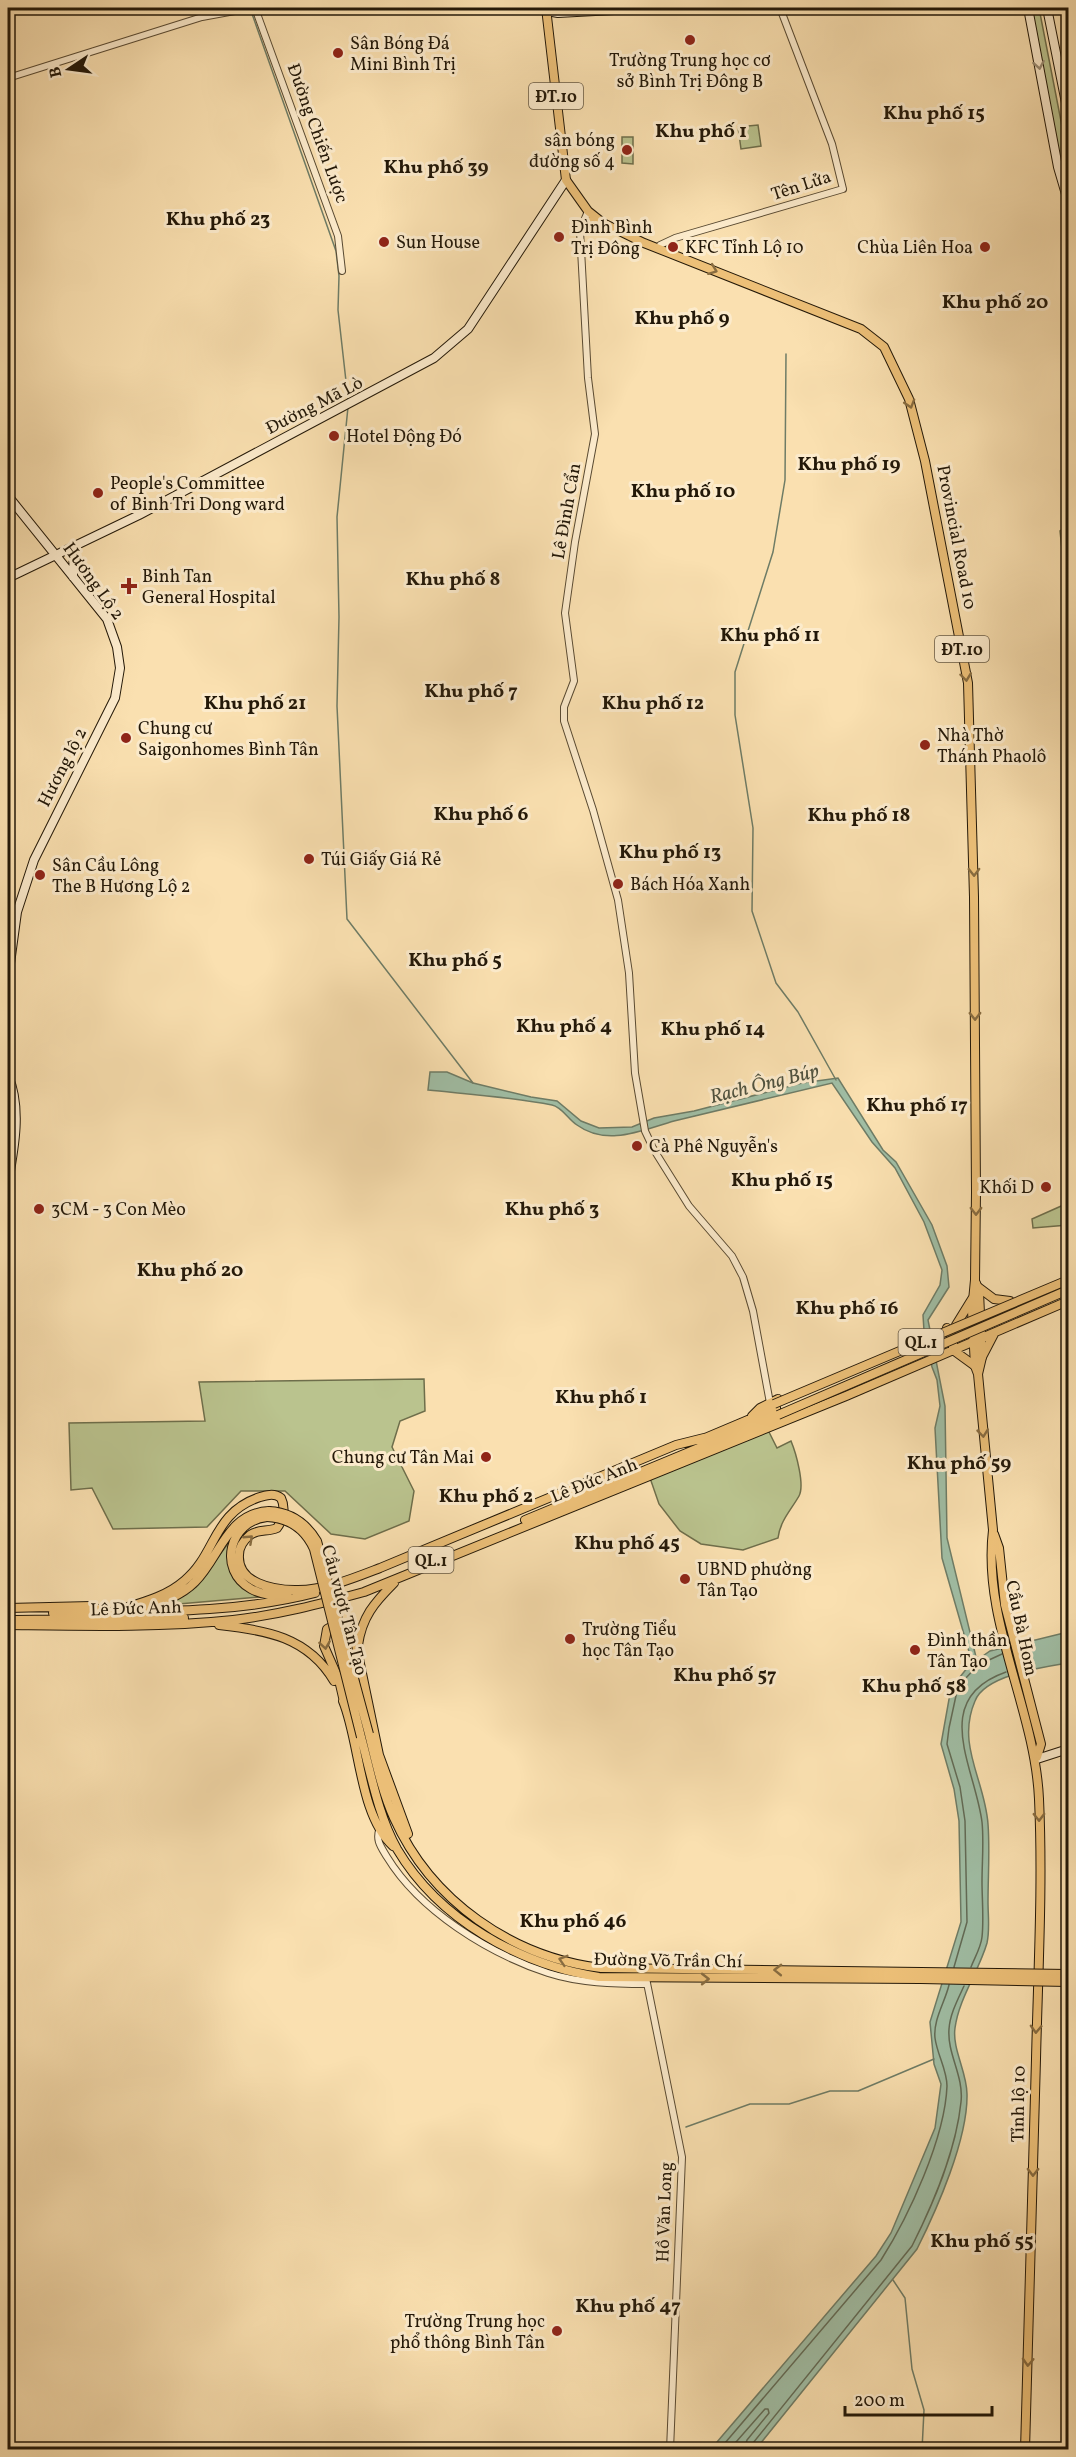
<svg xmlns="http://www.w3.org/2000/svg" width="1076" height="2457" font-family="Vollkorn,serif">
	<rect width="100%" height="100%" fill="#fae0b0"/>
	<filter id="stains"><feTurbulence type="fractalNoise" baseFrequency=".00333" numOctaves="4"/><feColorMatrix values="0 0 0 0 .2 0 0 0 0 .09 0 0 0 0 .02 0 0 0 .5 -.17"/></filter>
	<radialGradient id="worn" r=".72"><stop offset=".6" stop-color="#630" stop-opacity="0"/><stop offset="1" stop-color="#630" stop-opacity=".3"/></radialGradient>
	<path fill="#bac38e" stroke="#6e6e4b" stroke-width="1.5" d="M1030,8H1039L1068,157V192L1060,163Z
		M758,125L761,146L741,149L738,127Z
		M622,137H633V164L622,163Z
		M1068,526V605L1060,531Z
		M1068,1203V1225L1033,1228L1032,1219Z
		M424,1379L425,1411L400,1421L392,1447L414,1491L409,1521L365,1539L331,1534L285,1491H241L207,1527L113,1529L92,1488L71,1490L69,1423L205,1421L199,1382Z
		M768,1430L777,1448L791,1441C796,1453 805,1485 799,1496C791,1510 780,1521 778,1538L743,1550L701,1544L680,1531L659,1504L650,1478Z
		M241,1526L231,1570L259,1597L167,1605L196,1587Z"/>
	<path fill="#a0bea5" stroke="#6e7c66" stroke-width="1.5" d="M430,1072H447L473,1083L531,1097L557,1101L581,1121L599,1128L632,1127L654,1118L694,1111L802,1083L838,1078L883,1150L896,1162L932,1225L947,1266L949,1287L928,1320L945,1406L947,1538L976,1657L980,1658L990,1651L1068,1632V1663C1044,1667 985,1675 975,1701C956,1745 985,1780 988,1824C990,1850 988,1876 988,1902C988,1915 990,1930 987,1943C979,1971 959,1998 955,2028C952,2049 967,2072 967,2094C968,2139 937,2209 917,2249L756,2449H711L876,2256L891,2233L935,2128L941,2084L934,2064L930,2022L961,1922L959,1821L954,1789L941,1744L951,1688L972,1662L942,1558L935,1428L940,1406L937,1380L932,1367L924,1331L923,1315L940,1285L942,1270L924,1222L895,1168L872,1142L832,1083L674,1121C642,1130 607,1147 577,1125C568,1119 562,1107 552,1105C513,1097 467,1094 428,1090Z"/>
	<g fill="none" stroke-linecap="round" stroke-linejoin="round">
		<path stroke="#626b56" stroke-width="1.5" d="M954,1967L967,1922L965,1821L960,1787L947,1744L949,1728L957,1691L965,1679L978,1665L1002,1654
			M971,1967C975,1957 981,1947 982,1937C984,1919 982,1900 982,1882C982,1862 984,1841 982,1822C975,1767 929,1699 1006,1672
			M719,2450L881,2260C909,2216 945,2138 947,2086C947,2070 937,2054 935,2038C933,2020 945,2002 949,1985
			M729,2450L765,2409H768L769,2413L747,2440L744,2450
			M752,2450L753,2443L912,2246C934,2202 956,2151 961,2102C964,2076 947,2054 949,2029C950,2014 958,1999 964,1986"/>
		<path stroke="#6e7c66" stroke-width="1.5" d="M251,11L336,251L339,276L338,310L348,399
			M786,354L785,480L773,552L735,672V715L753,828L752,911L776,983L798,1012L836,1080
			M348,407L337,517L339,617L337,706L347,919L473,1083
			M686,2127L750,2104H789L830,2091H858L934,2059
			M893,2280L905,2298L912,2369L924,2410L922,2450"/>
		<g stroke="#594a32" stroke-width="8">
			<path id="tertiary" d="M255,8L338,236L342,271
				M447,8L485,11H547
				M8,78L202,17L251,8
				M588,211L580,231L588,378L595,434L575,542L565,613L574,681L564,707V721L593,810L618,900L629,973L635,1073L645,1131L654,1150L689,1206L732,1256L743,1277L753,1311L770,1403
				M659,249L660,245L675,238L843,189L832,144L780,8
				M380,1828C375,1840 381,1847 387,1857C420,1911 488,1953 548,1973C579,1983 614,1984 647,1984
				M646,1978L682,2157L670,2450"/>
		</g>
		<g stroke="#231808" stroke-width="10">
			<path id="secondary" d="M1028,8L1058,167L1068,201
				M1047,8L1068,113
				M547,11L558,13L651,8
				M8,496L107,619L117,647L120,668L115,698L34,860L17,912L8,978
				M73,577L74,548
				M8,578L139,515L434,358L468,329L566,180
				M8,1076C22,1107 14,1149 8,1182
				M1037,1759L1068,1749"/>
		</g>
		<g stroke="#231808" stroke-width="10">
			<path id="primary" d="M546,8L566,180L588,211L603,223L644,243L861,329L884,347L909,399L925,461L968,683L974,897L976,1192L975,1280L972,1311L975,1366L978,1374L993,1530C982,1621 1035,1709 1039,1799C1043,1885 1038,1973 1036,2059C1032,2189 1028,2319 1025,2450
				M584,222L599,220
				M976,1283L979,1292L982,1357L978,1374
				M994,1534L999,1548L1005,1605L1041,1744L1037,1757"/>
		</g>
		<g stroke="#231808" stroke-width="10">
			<path id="trunk" d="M978,1287L994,1299L1010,1301
				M956,1325L972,1299
				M947,1328L953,1339V1350L975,1366
				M982,1357L994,1334
				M752,1416L760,1408L778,1399
				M705,1438L776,1408
				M572,1493L635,1467
				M267,1517C229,1521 217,1570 251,1589C262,1595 275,1596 288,1597
				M525,1520L778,1415
				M145,1607C163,1602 181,1596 195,1582C220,1557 227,1513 269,1511
				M8,1608L91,1606L100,1610
				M112,1612C136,1604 165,1598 184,1581C217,1554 212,1513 260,1497C268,1495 274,1493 281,1498C286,1508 283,1520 277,1528C268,1532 258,1529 250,1535C244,1540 239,1547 239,1555C237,1583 273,1590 295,1590C323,1591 354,1578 380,1568L676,1445L708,1437
				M53,1613C140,1611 230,1615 315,1593
				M14,1620L184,1618
				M8,1625C83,1626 158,1628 233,1620C278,1615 320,1604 364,1592L846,1396L1068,1301
				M219,1625C266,1630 308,1637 334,1681
				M358,1645C362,1617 374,1603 394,1583
				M343,1701C360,1742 359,1815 393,1846
				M345,1706L339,1680L324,1646L327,1629L336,1624H345L354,1635L379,1755L408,1834
				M369,1734C376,1762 382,1791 394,1818C431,1901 512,1957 601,1968L921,1972
				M361,1737C371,1774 378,1815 397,1849C439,1920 520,1965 599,1977L921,1979"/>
		</g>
		<use href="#tertiary" stroke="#fcebcc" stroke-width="6"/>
		<use href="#secondary" stroke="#fcebcc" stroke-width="8"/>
		<use href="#primary" stroke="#edc078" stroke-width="8"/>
		<use href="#trunk" stroke="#edc078" stroke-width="8"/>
		<g stroke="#231808" stroke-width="10" stroke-linecap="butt">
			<path id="trunk-bridge" d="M774,1404L1068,1280
				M778,1415L1068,1290
				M269,1511C290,1512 306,1523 317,1541L369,1734
				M267,1517C288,1518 305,1529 314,1549L361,1737
				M921,1972L1068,1974
				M921,1979L1068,1982"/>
		</g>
		<use href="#trunk-bridge" stroke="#edc078" stroke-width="8"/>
	</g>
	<defs><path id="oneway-chevron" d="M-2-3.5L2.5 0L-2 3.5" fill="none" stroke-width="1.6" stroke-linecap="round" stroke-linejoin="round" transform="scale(1.5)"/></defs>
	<use stroke="#9a8c74" href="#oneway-chevron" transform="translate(1039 65) rotate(80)"/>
	<g stroke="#886c40">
		<use href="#oneway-chevron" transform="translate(713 270) rotate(21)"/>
		<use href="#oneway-chevron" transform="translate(910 404) rotate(73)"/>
		<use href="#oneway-chevron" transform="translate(966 677) rotate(83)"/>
		<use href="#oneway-chevron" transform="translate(974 872) rotate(89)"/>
		<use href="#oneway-chevron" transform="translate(975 1016) rotate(89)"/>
		<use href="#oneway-chevron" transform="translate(976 1211) rotate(90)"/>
		<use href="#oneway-chevron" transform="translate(983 1433) rotate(84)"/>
		<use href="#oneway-chevron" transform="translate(249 1539) rotate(-43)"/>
		<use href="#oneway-chevron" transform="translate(325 1645) rotate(81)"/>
		<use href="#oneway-chevron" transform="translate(1039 1817) rotate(89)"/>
		<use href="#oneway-chevron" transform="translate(563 1960) rotate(-163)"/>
		<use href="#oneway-chevron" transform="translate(778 1970) rotate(-179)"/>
		<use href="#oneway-chevron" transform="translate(705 1979)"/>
		<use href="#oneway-chevron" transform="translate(1036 2029) rotate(92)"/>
		<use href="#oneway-chevron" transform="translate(1033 2172) rotate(91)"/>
		<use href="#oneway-chevron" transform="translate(1028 2362) rotate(93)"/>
	</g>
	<g fill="#8f2418" stroke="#fcebcc" stroke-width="2">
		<circle cx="690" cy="40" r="6"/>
		<circle cx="338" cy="53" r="6"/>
		<circle cx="627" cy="150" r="6"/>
		<circle cx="559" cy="237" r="6"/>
		<circle cx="384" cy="242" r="6"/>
		<circle cx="673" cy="247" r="6"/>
		<circle cx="985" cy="247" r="6"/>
		<circle cx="334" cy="436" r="6"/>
		<circle cx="98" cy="493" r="6"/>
		<path d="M126 577h6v6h6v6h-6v6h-6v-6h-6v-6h6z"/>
		<circle cx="126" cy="738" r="6"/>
		<circle cx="925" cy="745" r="6"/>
		<circle cx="309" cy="859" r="6"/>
		<circle cx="40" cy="875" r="6"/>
		<circle cx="618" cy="884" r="6"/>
		<circle cx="637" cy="1146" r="6"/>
		<circle cx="1046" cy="1187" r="6"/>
		<circle cx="39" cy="1209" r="6"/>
		<circle cx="486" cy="1457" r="6"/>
		<circle cx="685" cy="1579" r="6"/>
		<circle cx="570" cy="1639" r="6"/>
		<circle cx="915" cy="1650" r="6"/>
		<circle cx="557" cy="2331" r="6"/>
	</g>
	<g text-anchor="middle" stroke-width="6" stroke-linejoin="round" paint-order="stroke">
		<g fill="#fcebcc" stroke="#645743" stroke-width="1.5">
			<rect x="529" y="83" width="54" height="26" rx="4.5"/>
			<rect x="935" y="636" width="54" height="26" rx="4.5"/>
			<rect x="898.5" y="1329" width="45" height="26" rx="4.5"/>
			<rect x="408.5" y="1547" width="45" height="26" rx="4.5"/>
		</g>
		<g font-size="16" font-weight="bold" fill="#231808">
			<text x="556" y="102">ĐT.10</text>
			<text x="962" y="655">ĐT.10</text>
			<text x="921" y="1348">QL.1</text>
			<text x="431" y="1566">QL.1</text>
		</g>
		<g font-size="18" fill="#231808" stroke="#fcebcc" text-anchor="start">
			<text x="350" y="49">Sân Bóng Đá<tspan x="350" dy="21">Mini Bình Trị</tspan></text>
			<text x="690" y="66" text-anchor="middle">Trường Trung học cơ<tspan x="690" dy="21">sở Bình Trị Đông B</tspan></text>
			<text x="615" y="146" text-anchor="end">sân bóng<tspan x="615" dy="21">đường số 4</tspan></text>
			<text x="571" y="233">Đình Bình<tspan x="571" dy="21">Trị Đông</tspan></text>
			<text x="396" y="248">Sun House</text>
			<text x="685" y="253">KFC Tỉnh Lộ 10</text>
			<text x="973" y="253" text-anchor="end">Chùa Liên Hoa</text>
			<text x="346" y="442">Hotel Động Đó</text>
			<text x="110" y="489">People's Committee<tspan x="110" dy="21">of Binh Tri Dong ward</tspan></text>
			<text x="142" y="582">Binh Tan<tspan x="142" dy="21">General Hospital</tspan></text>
			<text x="138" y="734">Chung cư<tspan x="138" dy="21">Saigonhomes Bình Tân</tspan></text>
			<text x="937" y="741">Nhà Thờ<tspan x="937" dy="21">Thánh Phaolô</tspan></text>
			<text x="321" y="865">Túi Giấy Giá Rẻ</text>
			<text x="52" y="871">Sân Cầu Lông<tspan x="52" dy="21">The B Hương Lộ 2</tspan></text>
			<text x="630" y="890">Bách Hóa Xanh</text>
			<text x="649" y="1152">Cà Phê Nguyễn's</text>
			<text x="1034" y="1193" text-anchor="end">Khối D</text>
			<text x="51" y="1215">3CM - 3 Con Mèo</text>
			<text x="474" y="1463" text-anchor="end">Chung cư Tân Mai</text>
			<text x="697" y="1575">UBND phường<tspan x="697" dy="21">Tân Tạo</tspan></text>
			<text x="582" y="1635">Trường Tiểu<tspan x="582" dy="21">học Tân Tạo</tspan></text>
			<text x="927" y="1646">Đình thần<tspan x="927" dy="21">Tân Tạo</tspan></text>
			<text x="545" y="2327" text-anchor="end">Trường Trung học<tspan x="545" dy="21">phổ thông Bình Tân</tspan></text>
		</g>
		<g font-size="18" fill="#231808" stroke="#fcebcc">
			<text transform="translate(318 133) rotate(70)" y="6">Đường Chiến Lược</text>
			<text transform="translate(801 185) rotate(-18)" y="6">Tên Lửa</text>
			<text transform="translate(314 405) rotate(-27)" y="6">Đường Mã Lò</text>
			<text transform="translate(566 511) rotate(-80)" y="6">Lê Đình Cẩn</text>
			<text transform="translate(957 537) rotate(79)" y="6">Provincial Road 10</text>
			<text transform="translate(94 581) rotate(54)" y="6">Hương Lộ 2</text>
			<text transform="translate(62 767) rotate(-63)" y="6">Hương lộ 2</text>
			<text transform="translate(594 1480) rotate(-22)" y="6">Lê Đức Anh</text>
			<text transform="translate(136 1608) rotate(-2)" y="6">Lê Đức Anh</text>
			<text transform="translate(345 1610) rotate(75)" y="6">Cầu vượt Tân Tạo</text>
			<text transform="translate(1022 1628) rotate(78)" y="6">Cầu Bà Hom</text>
			<text transform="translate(668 1960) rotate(1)" y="6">Đường Võ Trần Chí</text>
			<text transform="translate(1018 2104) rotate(-89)" y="6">Tỉnh lộ 10</text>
			<text transform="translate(664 2212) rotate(-88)" y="6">Hồ Văn Long</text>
		</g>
		<g font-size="20" font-weight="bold" fill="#231808" stroke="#fcebcc">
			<text x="934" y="119">Khu phố 15</text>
			<text x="701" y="137">Khu phố 1</text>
			<text x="436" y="173">Khu phố 39</text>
			<text x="218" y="225">Khu phố 23</text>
			<text x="995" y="308">Khu phố 20</text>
			<text x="682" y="324">Khu phố 9</text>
			<text x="849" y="470">Khu phố 19</text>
			<text x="683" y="497">Khu phố 10</text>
			<text x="453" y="585">Khu phố 8</text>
			<text x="770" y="641">Khu phố 11</text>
			<text x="471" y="697">Khu phố 7</text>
			<text x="255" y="709">Khu phố 21</text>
			<text x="653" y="709">Khu phố 12</text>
			<text x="481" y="820">Khu phố 6</text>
			<text x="859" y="821">Khu phố 18</text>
			<text x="670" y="858">Khu phố 13</text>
			<text x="455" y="966">Khu phố 5</text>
			<text x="564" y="1032">Khu phố 4</text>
			<text x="713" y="1035">Khu phố 14</text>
			<text x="917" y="1111">Khu phố 17</text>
			<text x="782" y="1186">Khu phố 15</text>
			<text x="552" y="1215">Khu phố 3</text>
			<text x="190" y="1276">Khu phố 20</text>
			<text x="847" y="1314">Khu phố 16</text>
			<text x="601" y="1403">Khu phố 1</text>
			<text x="959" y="1469">Khu phố 59</text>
			<text x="486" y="1502">Khu phố 2</text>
			<text x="627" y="1549">Khu phố 45</text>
			<text x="725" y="1681">Khu phố 57</text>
			<text x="914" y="1692">Khu phố 58</text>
			<text x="573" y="1927">Khu phố 46</text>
			<text x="982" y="2247">Khu phố 55</text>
			<text x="628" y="2312">Khu phố 47</text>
		</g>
		<g font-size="20" font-style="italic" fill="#4f523f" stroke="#fcebcc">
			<text transform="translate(764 1083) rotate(-14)" y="7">Rạch Ông Búp</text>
		</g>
	</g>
	<rect width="1076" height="2457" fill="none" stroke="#fae0b0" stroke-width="30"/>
	<rect x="9" y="9" width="1058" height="2439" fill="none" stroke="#231808" stroke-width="3"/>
	<rect x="15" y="15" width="1046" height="2427" fill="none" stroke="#231808" stroke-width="1.5"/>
	<g transform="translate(69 69) rotate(257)" stroke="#fcebcc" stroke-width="4.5" paint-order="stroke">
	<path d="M0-4.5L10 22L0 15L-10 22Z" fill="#231808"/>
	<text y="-9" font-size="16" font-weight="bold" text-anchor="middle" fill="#231808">B</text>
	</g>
	<path d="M845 2406v9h147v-9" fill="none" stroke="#231808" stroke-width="3"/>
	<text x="854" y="2406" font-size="18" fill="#231808" stroke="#fcebcc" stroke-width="4.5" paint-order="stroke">200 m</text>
	<rect width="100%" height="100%" filter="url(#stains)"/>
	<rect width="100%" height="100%" fill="url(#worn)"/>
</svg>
